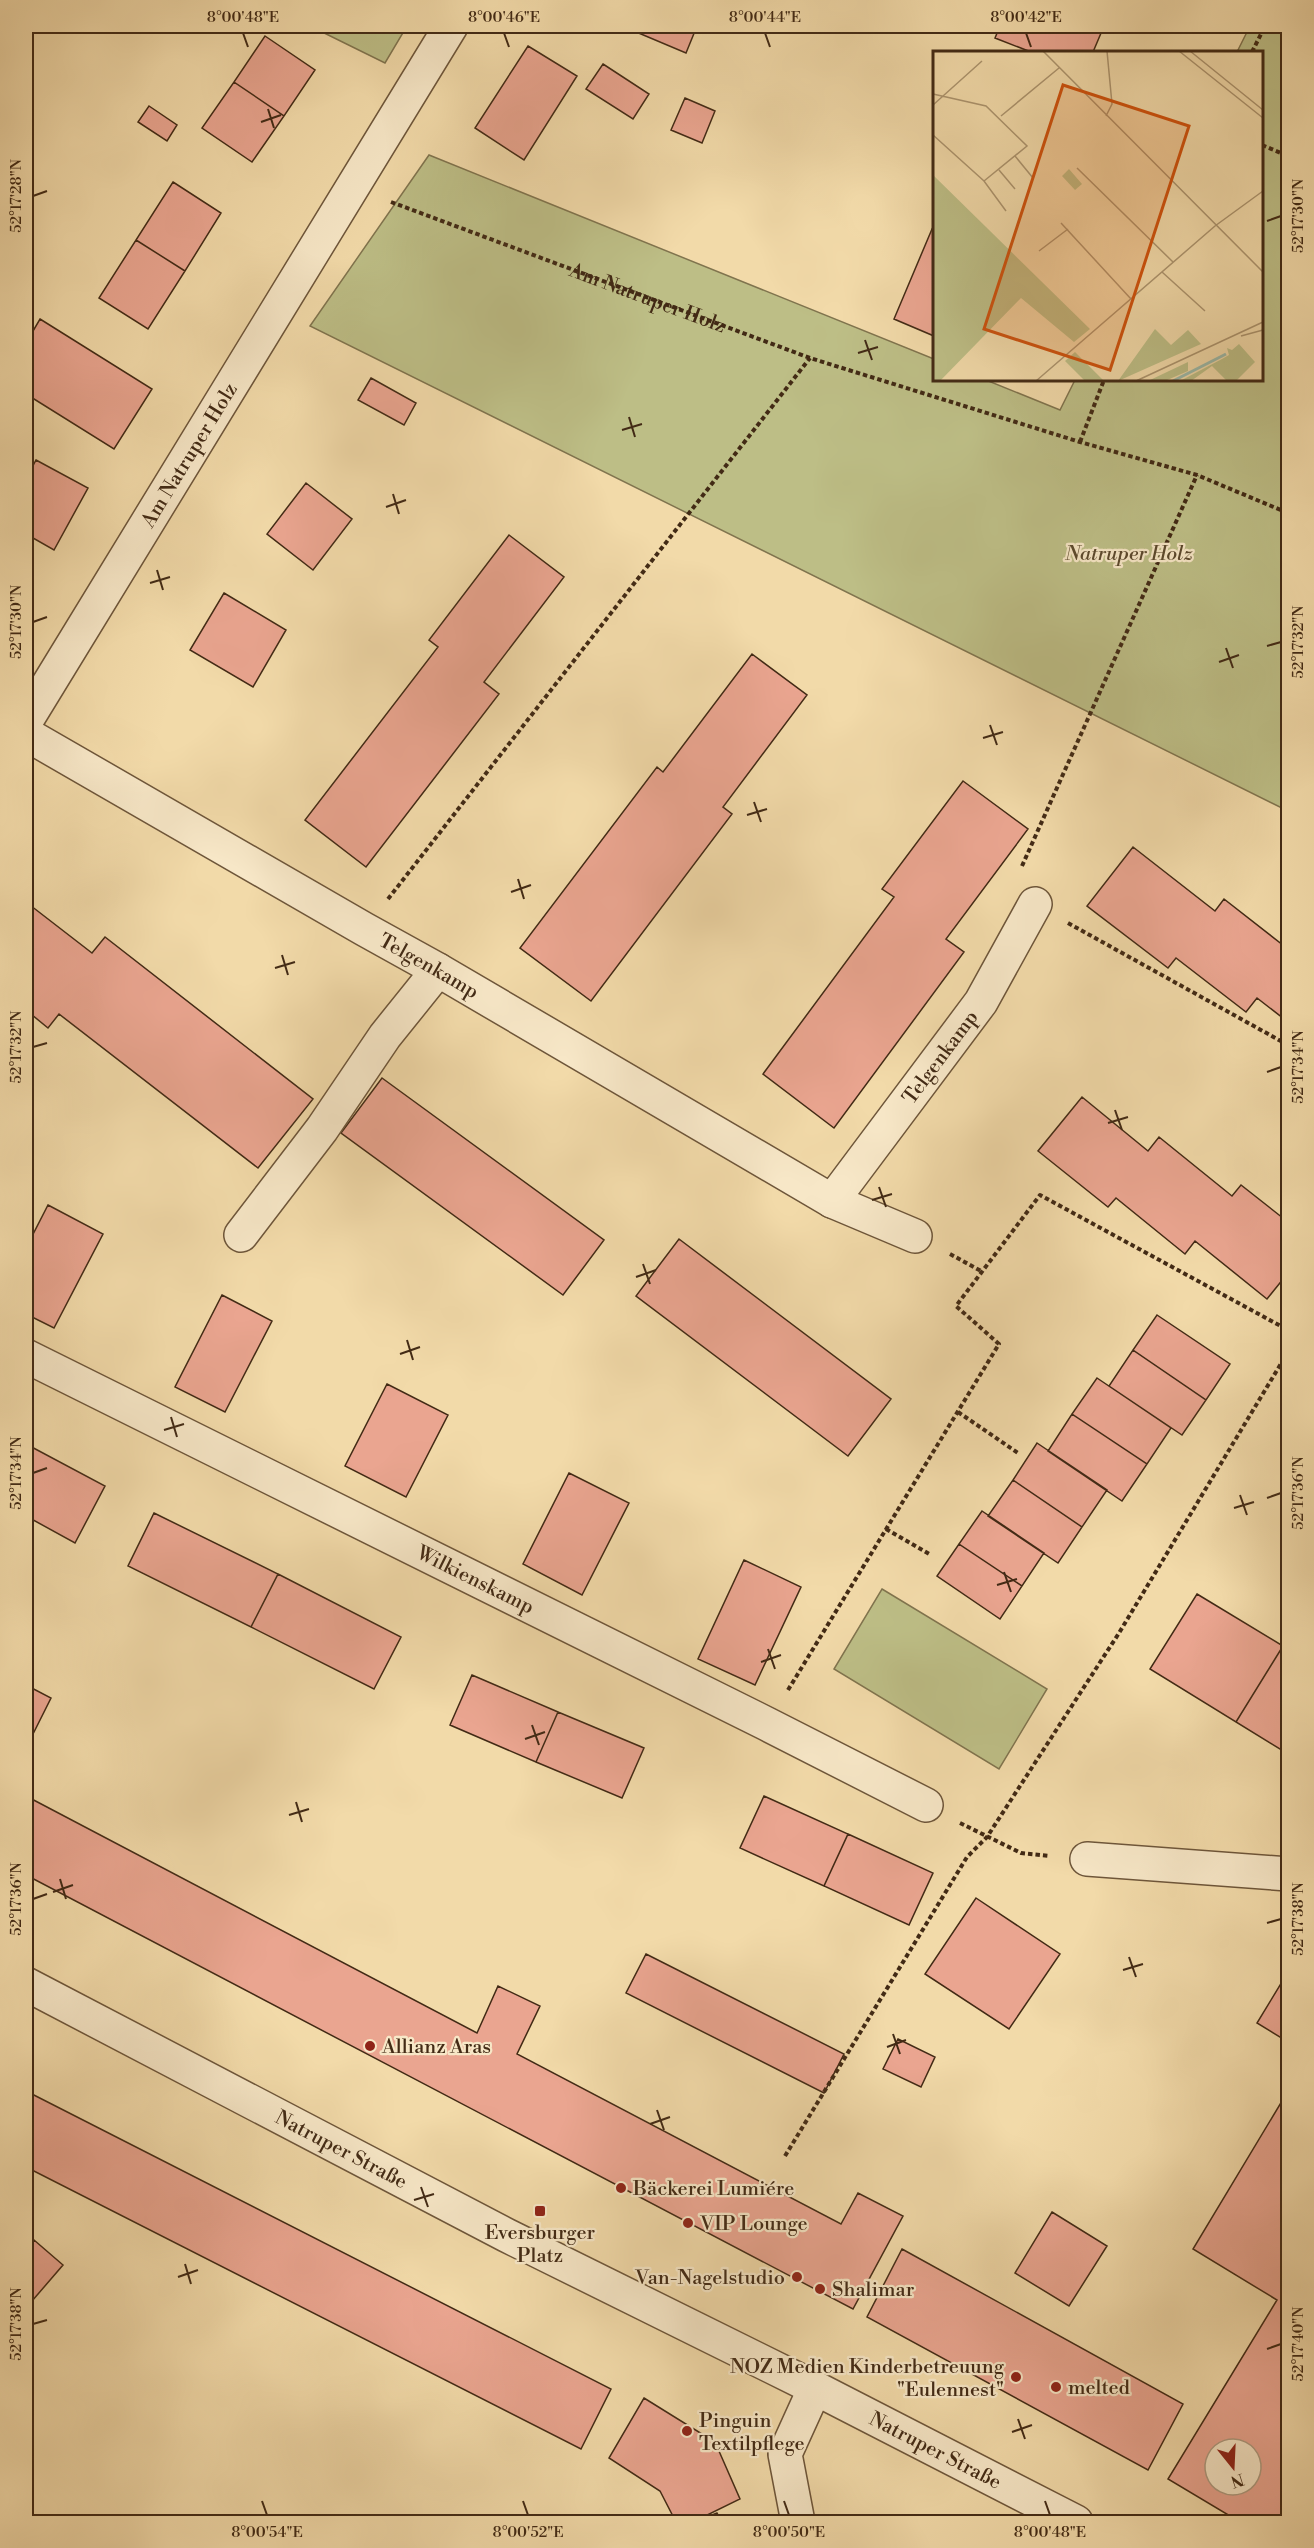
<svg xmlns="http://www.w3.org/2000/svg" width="1314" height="2548" font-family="'Libre Bodoni',serif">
	<rect width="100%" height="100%" fill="#f2daa9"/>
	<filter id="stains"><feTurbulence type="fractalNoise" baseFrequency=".00333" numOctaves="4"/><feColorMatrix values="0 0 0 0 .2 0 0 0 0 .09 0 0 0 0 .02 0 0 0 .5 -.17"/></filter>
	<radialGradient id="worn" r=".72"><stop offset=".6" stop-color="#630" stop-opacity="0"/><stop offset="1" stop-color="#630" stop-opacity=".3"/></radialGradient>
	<path fill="#bdbe86" stroke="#80744e" stroke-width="1.5" d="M310,26H407L385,63Z
		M1250,26H1288V811L310,326L429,155L934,359V380H986L1060,410L1075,380H1262V52H1237Z
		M882,1589L1047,1689L999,1769L834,1669Z"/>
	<path fill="#eaa590" stroke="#422a15" stroke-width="1.5" fill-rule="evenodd" d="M622,26H697L686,53Z
		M1000,26H1104L1093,52H1031L995,38Z
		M265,36L315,70L284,116L234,82Z
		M528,46L577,76L524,160L475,128Z
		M603,64L649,94L633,119L586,89Z
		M234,82L284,116L252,162L202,128Z
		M685,98L715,111L702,143L671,130Z
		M149,106L177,125L167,141L138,122Z
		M173,182L221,213L185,271L136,240Z
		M932,229L934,231V336L894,319Z
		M136,240L185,271L148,329L99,298Z
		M40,319L152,389L114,449L26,394V343Z
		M371,378L416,403L404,425L358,400Z
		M36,460L88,488L54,550L26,534V479Z
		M306,483L352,519L313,570L267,534Z
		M509,535L564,577L484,682L499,694L366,867L305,820L438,647L429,640Z
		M224,593L286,630L253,687L190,650Z
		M752,654L807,695L723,807L732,814L591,1001L520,948L657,767L663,772Z
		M963,781L1028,829L946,939L964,952L834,1128L763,1074L894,897L882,889Z
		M1133,847L1215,911L1224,899L1288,949V1022L1257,998L1246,1012L1176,958L1168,968L1087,906Z
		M26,902L92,953L105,937L313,1099L258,1168L59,1014L48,1028L26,1010Z
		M382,1078L604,1240L563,1295L341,1133Z
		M1082,1097L1148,1151L1159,1137L1232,1196L1241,1185L1288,1222V1273L1267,1299L1195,1241L1185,1254L1116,1198L1108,1207L1038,1151Z
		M48,1205L103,1234L54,1328L26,1314V1248Z
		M679,1239L891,1399L848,1456L636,1296Z
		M222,1295L272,1321L225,1412L175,1387Z
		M1157,1315L1230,1364L1206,1400L1133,1350Z
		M1133,1350L1206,1400L1182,1435L1109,1386Z
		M1097,1378L1171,1428L1147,1464L1072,1414Z
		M387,1384L448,1415L406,1497L345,1466Z
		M1072,1414L1147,1464L1122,1501L1048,1451Z
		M1037,1443L1107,1490L1082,1527L1013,1480Z
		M26,1444L105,1486L75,1543L26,1516Z
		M569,1473L629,1503L582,1595L523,1564Z
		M1013,1480L1082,1527L1058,1563L988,1516Z
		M982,1511L1044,1553L1022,1586L959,1544Z
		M154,1513L278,1574L251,1627L128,1566Z
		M959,1544L1022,1586L1000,1619L937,1576Z
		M744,1560L801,1587L755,1685L698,1659Z
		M278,1574L401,1637L374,1689L251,1627Z
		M1197,1594L1283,1646L1236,1722L1150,1669Z
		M1283,1646L1288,1650V1754L1236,1722Z
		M472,1675L558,1712L536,1762L450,1725Z
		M26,1685L51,1698L26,1748Z
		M558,1712L644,1748L622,1798L536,1762Z
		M26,1796L477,2033L498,1986L540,2006L517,2054L841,2224L858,2193L903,2216L853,2309L26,1875Z
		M764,1796L848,1834L824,1886L740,1848Z
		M848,1834L933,1873L909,1925L824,1886Z
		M976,1898L1060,1954L1009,2029L925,1974Z
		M646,1954L844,2054L824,2093L626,1993Z
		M1288,1972V2042L1257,2023Z
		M898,2039L935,2057L921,2087L883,2069Z
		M26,2091L611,2389L581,2449L26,2167Z
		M1288,2091V2503L1276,2522H1240L1168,2479L1277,2300L1193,2249ZM1215,2449H1251V2485H1215Z
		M1052,2212L1107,2246L1069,2306L1015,2273Z
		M34,2240L63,2265L26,2308V2249Z
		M902,2249L1183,2404L1148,2470L867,2317Z
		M644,2398L715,2442L740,2499L693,2522H676L660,2491L609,2458Z
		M717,2513L722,2522H695Z"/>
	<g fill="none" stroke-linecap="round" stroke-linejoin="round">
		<g stroke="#6e563a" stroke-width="36">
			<g id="minor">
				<path id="s2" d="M26,721L451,26"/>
				<path id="s3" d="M26,734L364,929L438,970L832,1201L915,1236"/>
				<path id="s4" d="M832,1201L981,1002L1035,904"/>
				<path d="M241,1235L322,1129L385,1036L438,970"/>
				<path id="s5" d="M26,1356L767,1724L926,1805"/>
				<path d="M1087,1859L1288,1874"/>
				<path id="s6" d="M26,1984L506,2235L815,2388L1076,2522"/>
				<path d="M798,2522L785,2454L815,2388"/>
			</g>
		</g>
		<g stroke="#422a15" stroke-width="4" stroke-dasharray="4.5 3" stroke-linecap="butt">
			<path d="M1252,52L1265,26"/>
			<path d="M1262,145L1288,156"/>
			<path id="s1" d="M391,202L810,358L1080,442L1197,475L1288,513"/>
			<path d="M1080,442L1104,380"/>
			<path d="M1022,866L1197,475"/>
			<path d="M388,899L810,358"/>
			<path d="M1068,923L1288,1045"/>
			<path d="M950,1254L981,1271"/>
			<path d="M958,1412L1018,1453"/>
			<path d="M886,1529L931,1555"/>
			<path d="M788,1690L999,1344L956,1306L1040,1195L1288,1330"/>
			<path d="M960,1823L1021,1853L1050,1856"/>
			<path d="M785,2156L967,1857L987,1837L1119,1633L1288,1352"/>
		</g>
		<use href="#minor" stroke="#f7e7c7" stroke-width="33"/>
	</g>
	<path fill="none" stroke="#422a15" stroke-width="2" d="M243,33L248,47M504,33L509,47M765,33L770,47M1026,33L1031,47M268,109L274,128M261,122L281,115M33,196L47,191M1267,221L1281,216M865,340L872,360M858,353L878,347M629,417L635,437M622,430L642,424M393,494L399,514M386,507L406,500M157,570L163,590M150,583L170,577M33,622L47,617M1267,646L1281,642M1226,648L1233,668M1219,662L1239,655M990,725L997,745M983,738L1003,732M754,802L761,822M747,815L767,809M518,879L524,899M511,892L531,885M282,955L288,975M275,968L295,962M33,1047L47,1043M1267,1072L1281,1067M1115,1110L1122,1130M1108,1123L1128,1117M879,1187L886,1207M872,1200L892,1194M643,1264L650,1284M636,1277L656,1270M407,1340L413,1360M400,1354L420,1347M171,1417L177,1437M164,1430L184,1424M33,1473L47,1468M1240,1495L1247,1515M1267,1498L1281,1493M1234,1508L1254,1502M1004,1572L1011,1592M997,1585L1017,1579M768,1649L775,1669M761,1662L781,1655M532,1725L539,1745M525,1739L545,1732M296,1802L302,1822M289,1815L309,1809M60,1879L66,1899M53,1892L73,1885M33,1899L47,1894M1267,1923L1281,1919M1129,1957L1136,1977M1123,1970L1143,1964M893,2034L900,2054M887,2047L906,2040M657,2110L664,2130M650,2124L670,2117M421,2187L428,2207M414,2200L434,2194M185,2264L191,2284M178,2277L198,2270M33,2324L47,2320M1267,2349L1281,2344M1018,2419L1025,2439M1012,2432L1032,2425M262,2501L267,2515M523,2501L528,2515M784,2501L789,2515M1045,2501L1050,2515"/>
	<g fill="#8f2418" stroke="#f7e7c7" stroke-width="2">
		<circle cx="370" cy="2046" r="6"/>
		<circle cx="621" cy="2188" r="6"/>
		<rect x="534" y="2205" width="12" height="12" rx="3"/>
		<circle cx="688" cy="2223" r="6"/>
		<circle cx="797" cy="2277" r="6"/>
		<circle cx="820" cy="2289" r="6"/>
		<circle cx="1016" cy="2377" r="6"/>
		<circle cx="1056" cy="2387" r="6"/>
		<circle cx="687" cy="2431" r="6"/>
	</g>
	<g text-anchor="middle" stroke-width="4.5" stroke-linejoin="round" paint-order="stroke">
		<g font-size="20" fill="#422a15" stroke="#f7e7c7">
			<text dy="7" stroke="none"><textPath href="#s1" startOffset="274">Am Natruper Holz</textPath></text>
			<text dy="7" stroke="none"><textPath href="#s2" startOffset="312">Am Natruper Holz</textPath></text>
			<text dy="7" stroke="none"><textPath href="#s3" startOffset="465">Telgenkamp</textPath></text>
			<text dy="7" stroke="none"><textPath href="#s4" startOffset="180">Telgenkamp</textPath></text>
			<text dy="7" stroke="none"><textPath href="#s5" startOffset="502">Wilkienskamp</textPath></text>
			<text dy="7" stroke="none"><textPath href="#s6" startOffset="356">Natruper Straße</textPath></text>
			<text dy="7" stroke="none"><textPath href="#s6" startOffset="1022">Natruper Straße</textPath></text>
		</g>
		<g font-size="20" font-style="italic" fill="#5b482c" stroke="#f7e7c7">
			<text x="1129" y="560">Natruper Holz</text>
		</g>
		<g font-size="20" fill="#422a15" stroke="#f7e7c7" text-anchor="start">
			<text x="382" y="2053">Allianz Aras</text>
			<text x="633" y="2195">Bäckerei Lumiére</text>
			<text x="700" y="2230">VIP Lounge</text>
			<text x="540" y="2239" text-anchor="middle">Eversburger<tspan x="540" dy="23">Platz</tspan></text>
			<text x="785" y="2284" text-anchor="end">Van-Nagelstudio</text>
			<text x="832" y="2296">Shalimar</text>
			<text x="1004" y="2373" text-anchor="end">NOZ Medien Kinderbetreuung<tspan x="1004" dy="23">"Eulennest"</tspan></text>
			<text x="1068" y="2394">melted</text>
			<text x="699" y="2427">Pinguin<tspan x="699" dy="23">Textilpflege</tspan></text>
		</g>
	</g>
	<g transform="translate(933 51)">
		<rect width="330" height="330" fill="#f2daa9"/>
		<path d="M136,118L149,133L142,139L129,125ZM0,124L157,278L141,291L88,247L7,330H0ZM222,278L238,294L255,279L268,293L185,330ZM306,293L322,311L303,330H294L279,315L258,330H247L289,308L296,304L294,297L299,299ZM142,301L171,330H152L132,310ZM255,311V320L232,330H215Z" fill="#bdbe86"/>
		<path fill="none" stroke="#9bbaaa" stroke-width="3" d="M240,330L293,303"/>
		<path fill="none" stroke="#ac946e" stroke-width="1.5" d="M110,0L330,221M246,0L330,67M257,0L330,59M0,43L53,55L94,95L51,130M0,54L49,10M68,65L126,17M173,65L179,53L174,0M0,84L51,130L73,160M82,105L100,127M144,117L240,211M66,119L82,138M128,172L198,248M106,200L135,178M229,221L272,260M308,285L330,279M103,330L282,175L330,140M203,330L330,271"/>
		<path fill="#cf520d" fill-opacity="0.15" stroke="#cf520d" stroke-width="3" d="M130,34L256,75L177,319L51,278Z"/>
		<rect width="330" height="330" fill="none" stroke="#422a15" stroke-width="3"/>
	</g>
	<rect width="1314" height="2548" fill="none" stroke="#f2daa9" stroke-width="66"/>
	<g transform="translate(1233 2467) rotate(162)"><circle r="28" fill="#f7e7c7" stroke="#af9b80" stroke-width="1.5"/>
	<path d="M0-4.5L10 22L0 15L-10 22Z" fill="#8f2418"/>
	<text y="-9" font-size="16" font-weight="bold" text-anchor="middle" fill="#422a15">N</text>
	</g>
	<rect x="33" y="33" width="1248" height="2482" fill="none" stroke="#422a15" stroke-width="2"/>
	<g font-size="15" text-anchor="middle" fill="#422a15">
		<text x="243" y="22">8°00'48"E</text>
		<text x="504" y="22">8°00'46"E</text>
		<text x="765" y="22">8°00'44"E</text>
		<text x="1026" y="22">8°00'42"E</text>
		<text transform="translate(16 196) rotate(-90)" y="5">52°17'28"N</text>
		<text transform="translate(1298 216) rotate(-90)" y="5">52°17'30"N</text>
		<text transform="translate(16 622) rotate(-90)" y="5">52°17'30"N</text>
		<text transform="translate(1298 642) rotate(-90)" y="5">52°17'32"N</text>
		<text transform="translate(16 1047) rotate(-90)" y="5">52°17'32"N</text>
		<text transform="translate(1298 1067) rotate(-90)" y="5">52°17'34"N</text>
		<text transform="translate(16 1473) rotate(-90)" y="5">52°17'34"N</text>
		<text transform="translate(1298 1493) rotate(-90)" y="5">52°17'36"N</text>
		<text transform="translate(16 1899) rotate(-90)" y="5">52°17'36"N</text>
		<text transform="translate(1298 1919) rotate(-90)" y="5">52°17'38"N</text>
		<text transform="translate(16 2324) rotate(-90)" y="5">52°17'38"N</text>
		<text transform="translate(1298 2344) rotate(-90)" y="5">52°17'40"N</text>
		<text x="267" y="2537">8°00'54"E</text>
		<text x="528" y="2537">8°00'52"E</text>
		<text x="789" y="2537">8°00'50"E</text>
		<text x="1050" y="2537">8°00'48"E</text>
	</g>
	<rect width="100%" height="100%" filter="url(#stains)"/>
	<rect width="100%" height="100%" fill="url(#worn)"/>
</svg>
